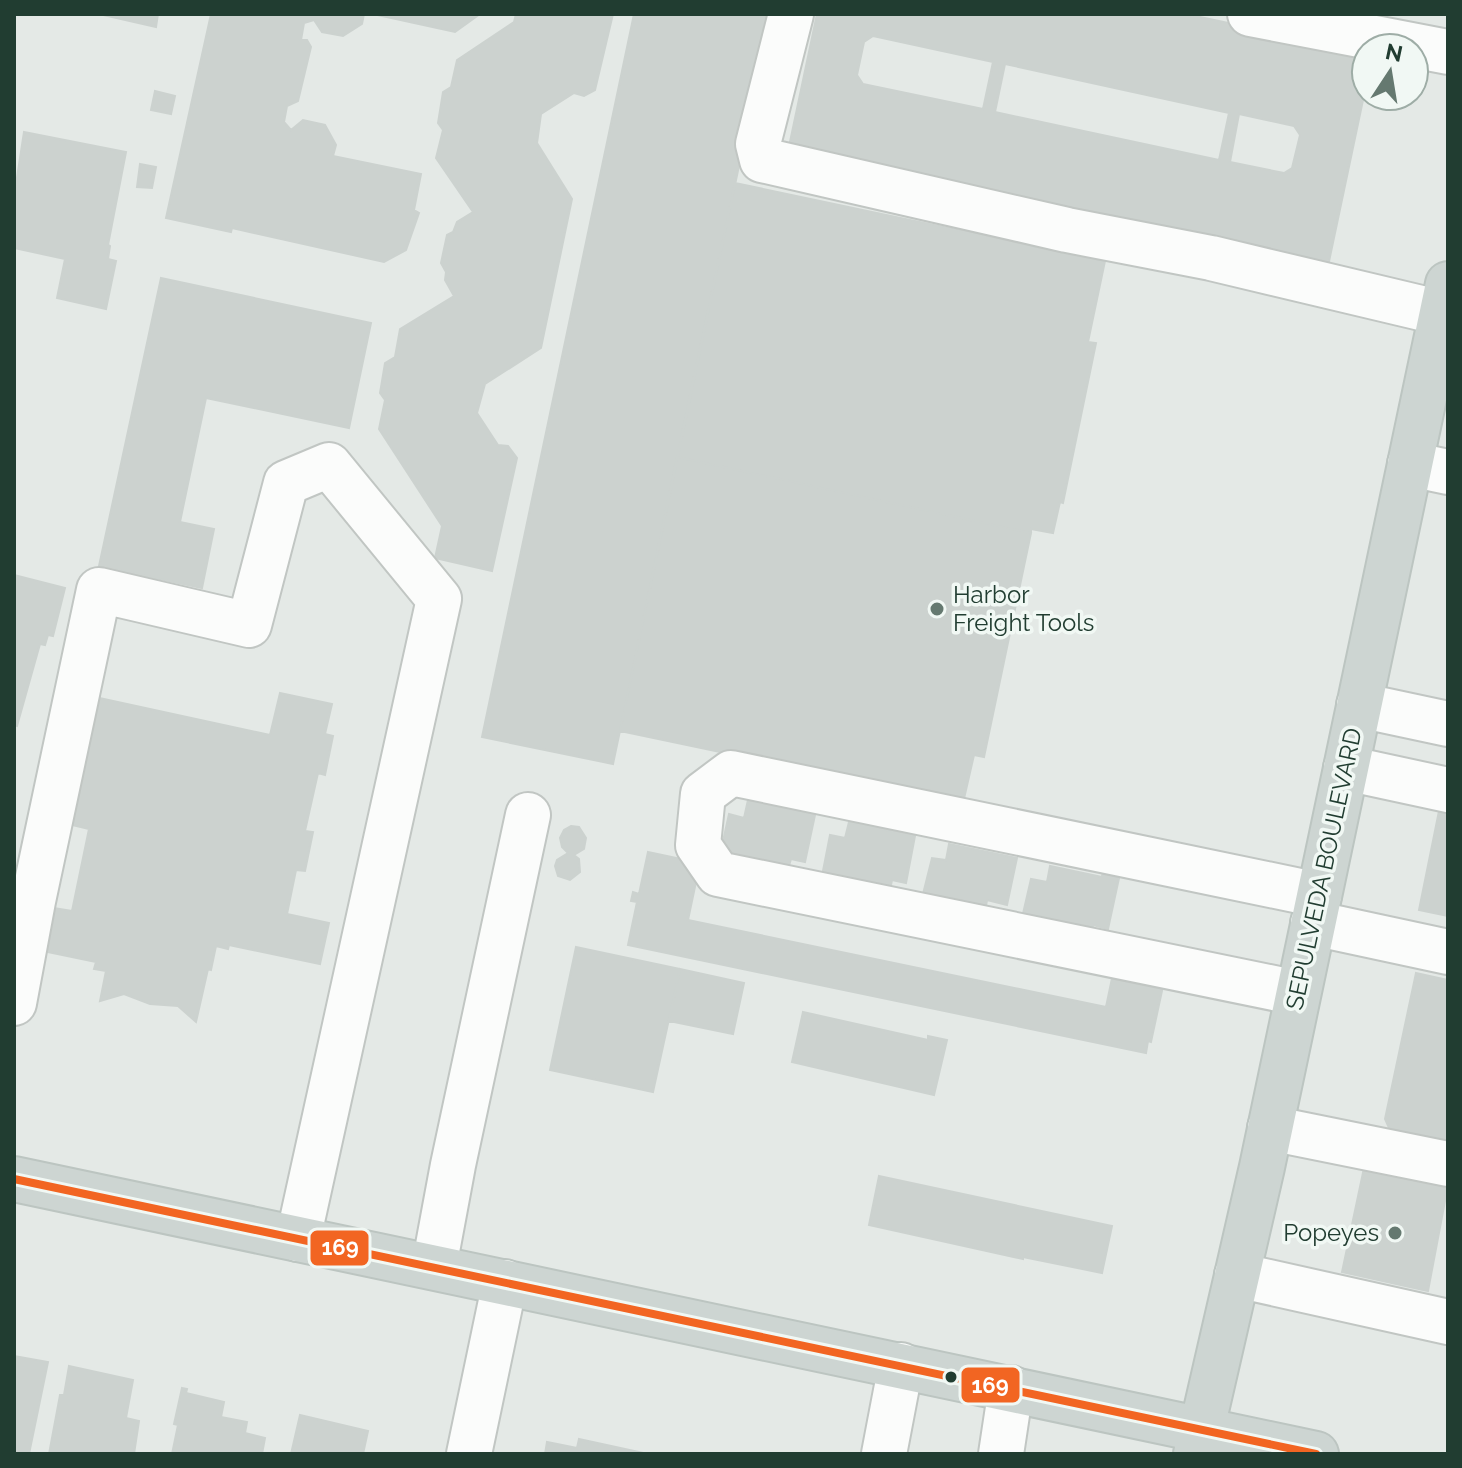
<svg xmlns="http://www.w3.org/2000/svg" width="1462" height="1468" font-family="Raleway,sans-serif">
	<rect width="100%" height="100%" fill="#e4e9e6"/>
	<path fill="#ccd2cf" stroke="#ccd2cf" stroke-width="2" fill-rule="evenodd" d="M99,14H158L156,27Z
		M211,14H364L362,24L343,36L322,32L314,20L304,23L301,40H307L311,47L298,101L287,106L284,122L291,130L303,120L325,125L336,145L333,156L421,174L414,210L419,213L406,250L384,262L232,228L231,232L166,218Z
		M373,14H480L455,32Z
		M516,14H613L595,90L584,96L574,93L541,114L537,143L572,199L541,348L485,384L477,413L498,445L508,446L517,458L492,571L435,558L442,526L379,429L385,400L380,393L385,363L395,357L400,329L454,296L445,280L446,272L441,263L447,235L453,232L457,222L473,212L436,158L443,130L438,123L443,92L451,87L457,60L514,22Z
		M634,14H771L613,764L482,737Z
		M817,14H1186L1366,52V86L1327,271L787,156ZM873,36L993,62L983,109L863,84L857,75L864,42ZM1005,64L1229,113L1219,160L995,112ZM1239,114L1294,126L1300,135L1292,168L1284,173L1230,162Z
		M155,91L175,96L171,114L151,110Z
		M24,132L126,152L108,245L110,246L108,259L116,261L106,309L57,298L65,259L14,248V197Z
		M140,164L156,167L152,188L137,187Z
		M735,183L1105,261L1088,342L1096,343L1063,503L1060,502L1053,533L1031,529V533L677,457Z
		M161,278L371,323L349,428L206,398L180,522L214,529L202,588L99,566Z
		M677,457L1031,533L984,757L974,755L963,803L620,731Z
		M14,575L65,588L53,636L48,635L45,645L40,644L17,726L14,725Z
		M280,693L332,704L325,734L333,736L325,775L318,773L305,831L313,832L305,871L296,870L287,914L329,923L320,964L229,945L228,949L216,946L211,970L208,969L196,1022L178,1006L150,1004L124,994L100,1001L106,971L94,969L96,962L38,950L47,907L72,911L89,829L64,823L90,696L270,735Z
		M748,800L815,815L805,862L791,859L788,869L720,855L729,814L744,818Z
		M1440,806L1448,808V916L1419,910Z
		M849,822L915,836L906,883L892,880L890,890L822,876L830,835L845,838Z
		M571,826L579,827L586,838L584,849L574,855L579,859L580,872L570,880L558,876L555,866L557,860L568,853L562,847L560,838L564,830Z
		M949,844L1017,858L1007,905L987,900L985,912L922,898L932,858L946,860Z
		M648,852L700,863L688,920L1106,1007L1119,945L1163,986L1151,1042L1148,1041L1146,1053L628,945L637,902L631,901L633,892L639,894Z
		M1104,865L1121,869L1108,929L1093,925L1092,933L1022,918L1031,879L1047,882L1050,866L1102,877Z
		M576,947L680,969L653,1092L550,1070Z
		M680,969L744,983L733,1034L669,1021Z
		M1416,973L1448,980V1146L1393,1137L1385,1119Z
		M803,1012L928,1040V1036L947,1040L934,1095L792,1062Z
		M1364,1168L1448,1185L1428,1291L1342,1272Z
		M879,1176L1112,1226L1102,1273L1023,1257V1259L869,1225Z
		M14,1356L48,1362L29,1454H14Z
		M69,1366L133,1380L126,1418L139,1421L134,1454H49L60,1395H64Z
		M182,1388L187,1389L186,1393L224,1402L221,1417L247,1422L245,1433L265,1438L262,1454H172L178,1425L174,1424Z
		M300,1415L368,1431L363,1454H291Z
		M579,1439L648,1454H545L547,1442L577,1448Z"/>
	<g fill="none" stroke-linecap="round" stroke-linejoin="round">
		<g stroke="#c1c6c3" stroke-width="48">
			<path id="minor" d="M791,14L758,144L762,160L1067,230L1211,258L1442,313
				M1250,14L1448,52
				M1410,464L1448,472
				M1359,705L1448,724
				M1346,768L1448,790
				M1313,923L1448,952
				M1298,993L718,874L698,845L703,794L731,773L1319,895
				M14,1003L33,901L99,590L249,625L286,483L329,465L439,599L298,1239
				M1270,1128L1448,1164
				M434,1267L453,1165L528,815
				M1237,1275L1448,1322
				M469,1454L505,1282
				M884,1454L901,1365
				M1001,1454L1011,1388"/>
		</g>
		<g stroke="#bcc5c1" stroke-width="48">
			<path id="major" d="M14,1179L1316,1454
				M1196,1454L1262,1167L1448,284"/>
		</g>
		<use href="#minor" stroke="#fbfcfb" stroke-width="44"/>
		<use href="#major" stroke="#cdd5d2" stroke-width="44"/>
		<g stroke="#f1f8f4" stroke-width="14">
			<path id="bus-1" d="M14,1179L1316,1454"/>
		</g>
		<use href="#bus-1" stroke="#f26522" stroke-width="8"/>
	</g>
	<g fill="#657970" stroke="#f1f8f4" stroke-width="3">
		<circle cx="937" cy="609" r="8"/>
		<circle cx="1395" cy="1233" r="8"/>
	</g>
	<circle fill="#213d31" stroke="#f1f8f4" stroke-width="3" cx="951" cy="1377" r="7"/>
	<g text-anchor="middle" stroke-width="7" stroke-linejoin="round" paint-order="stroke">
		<g font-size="24" fill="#213d31" stroke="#f1f8f4" text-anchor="start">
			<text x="953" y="603">Harbor<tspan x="953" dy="28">Freight Tools</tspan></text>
			<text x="1379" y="1241" text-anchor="end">Popeyes</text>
		</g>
		<g font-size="24" fill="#213d31" stroke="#f1f8f4">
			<text transform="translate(1324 869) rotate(-78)" y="8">SEPULVEDA BOULEVARD</text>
		</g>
	</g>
	<g stroke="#f1f8f4" stroke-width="3">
		<rect x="309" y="1229" width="61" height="38" rx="8" fill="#f26522"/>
		<rect x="960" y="1366" width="61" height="38" rx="8" fill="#f26522"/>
	</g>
	<g font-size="22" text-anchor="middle" font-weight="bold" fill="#fff">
		<text x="340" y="1255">169</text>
		<text x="990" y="1393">169</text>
	</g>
	<rect width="1462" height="1468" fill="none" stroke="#213d31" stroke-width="32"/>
	<g transform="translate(1390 72) rotate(12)"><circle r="38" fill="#f1f8f4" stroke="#9eada6" stroke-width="2"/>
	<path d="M0-6L14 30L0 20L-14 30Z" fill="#657970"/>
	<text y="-12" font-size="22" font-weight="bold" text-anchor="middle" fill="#213d31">N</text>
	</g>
</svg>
